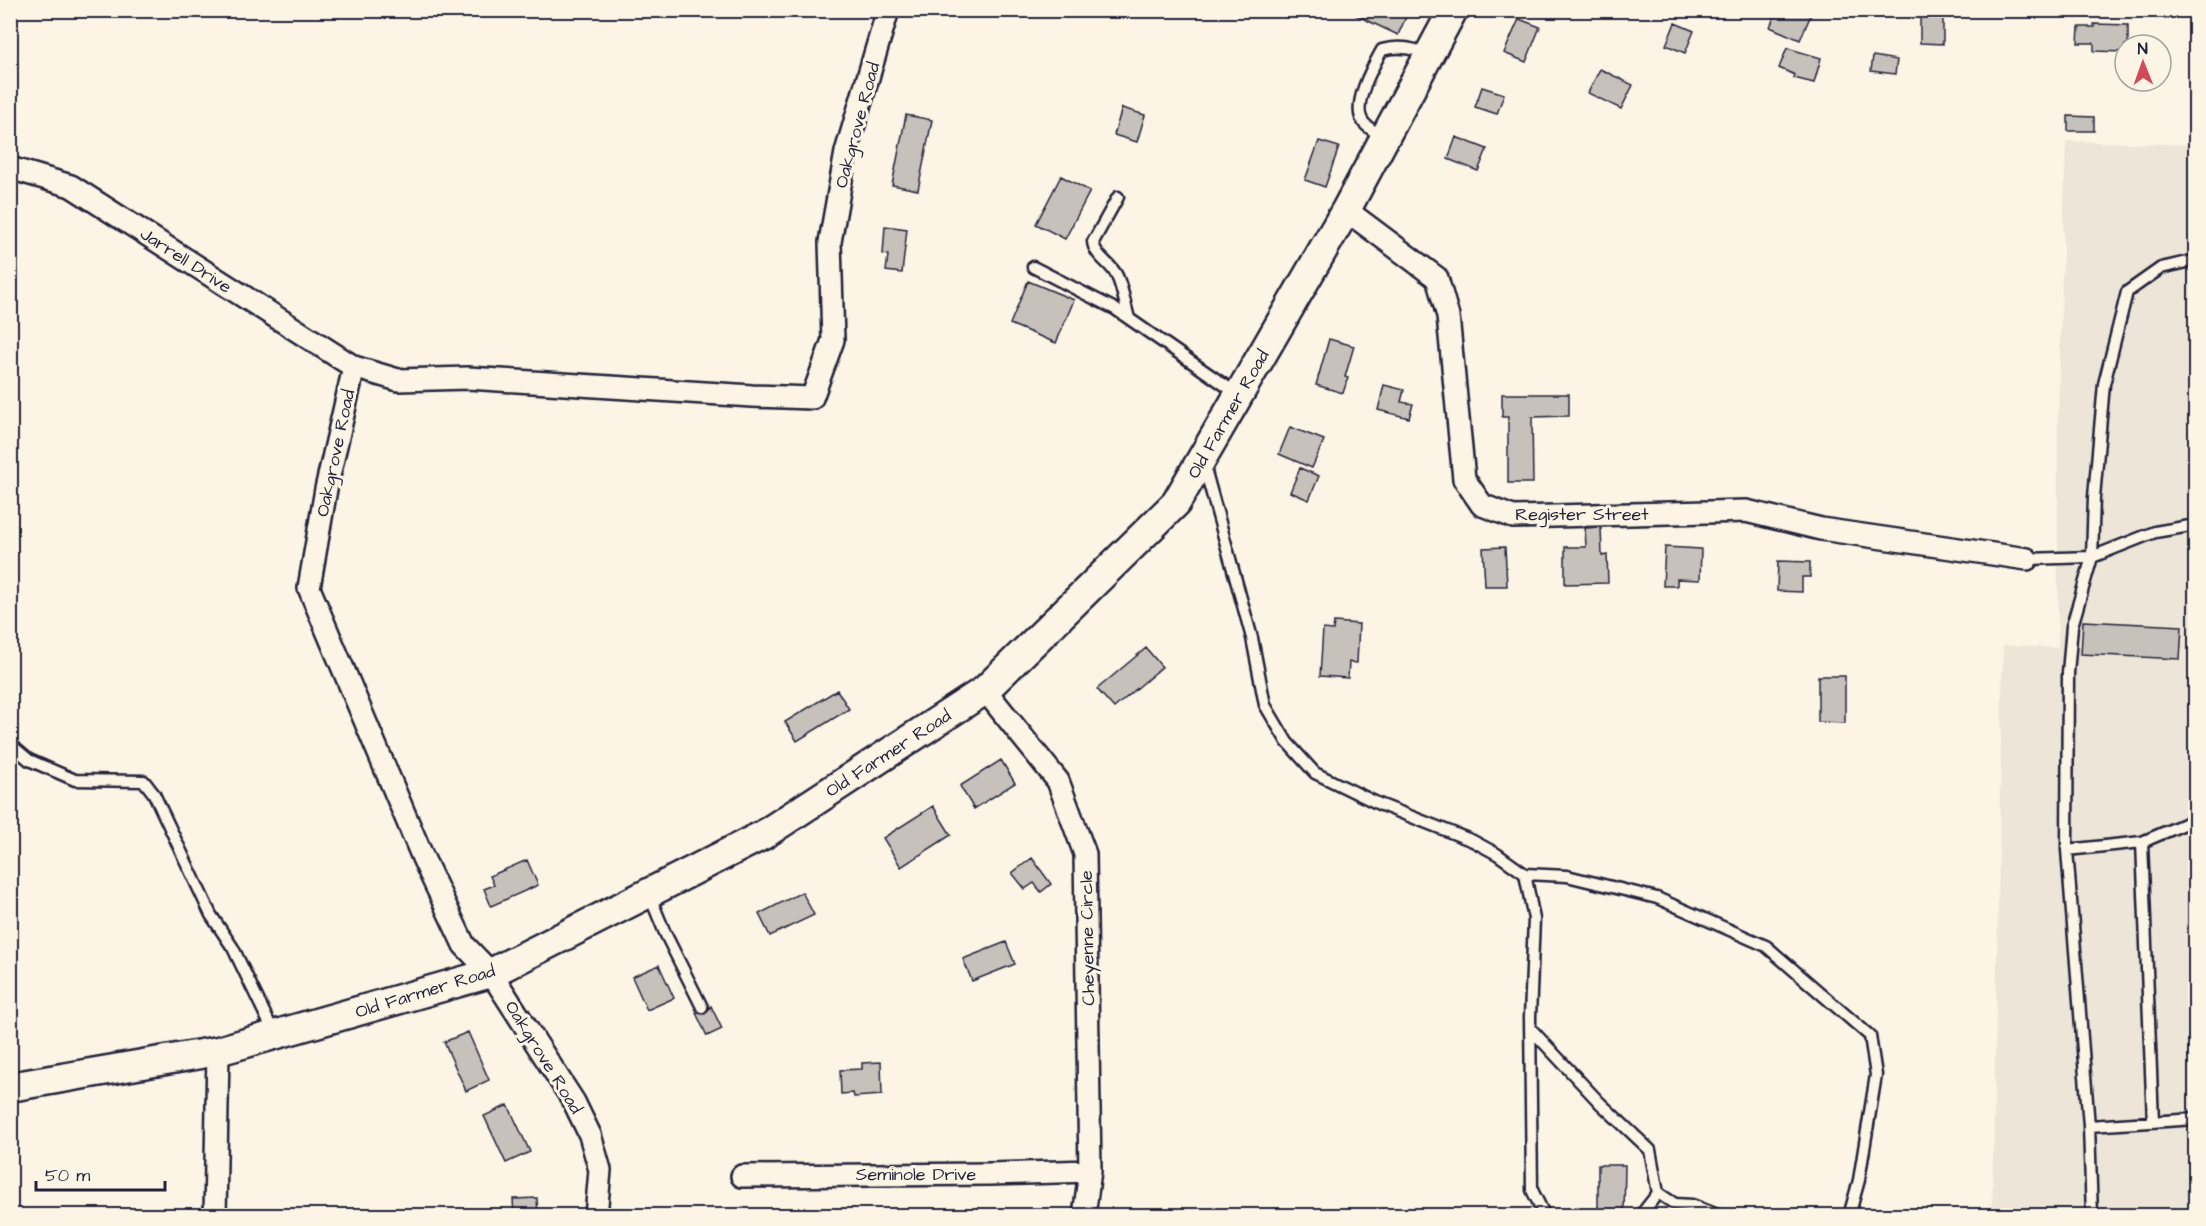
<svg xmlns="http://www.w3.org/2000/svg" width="2206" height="1226" font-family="'Architects Daughter',sans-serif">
	<rect width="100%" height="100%" fill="#fcf5e5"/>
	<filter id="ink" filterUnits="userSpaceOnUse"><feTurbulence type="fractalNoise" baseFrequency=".0167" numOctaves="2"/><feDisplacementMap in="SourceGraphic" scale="12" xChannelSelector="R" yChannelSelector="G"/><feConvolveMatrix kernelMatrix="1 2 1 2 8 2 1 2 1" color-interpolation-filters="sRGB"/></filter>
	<g filter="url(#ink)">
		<path fill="#ece5d8" d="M2066,141L2195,145V1215L1992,1216L2003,645L2058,648V421Z"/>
		<path fill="#c6c1bb" stroke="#22223b" stroke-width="1.5" d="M1345,10H1409L1398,35Z
			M1777,10H1813L1800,40L1770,27Z
			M1920,13L1943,14V44L1920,43Z
			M1519,19L1540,27L1526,62L1504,53Z
			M1675,23L1694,31L1685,53L1666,45Z
			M2094,24L2128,25V45H2125V52L2094,51V43H2078L2079,27H2095Z
			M1787,48L1821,58L1814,83L1794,78L1795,75L1779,68Z
			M1873,56L1897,60L1895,74L1871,71Z
			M1600,69L1633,85L1621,109L1588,93Z
			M1482,87L1504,94L1497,114L1475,107Z
			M1122,108L1145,115L1137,142L1114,135Z
			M906,115L932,120L918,190L892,185Z
			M2068,116L2094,117V131H2068Z
			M1456,137L1487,149L1478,171L1448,159Z
			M1319,141L1339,147L1325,187L1305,180Z
			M1061,176L1090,191L1065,239L1036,224Z
			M885,226L907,229L902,273L886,271L888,255L883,254Z
			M1028,281L1074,300L1056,343L1010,324Z
			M1329,339L1354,346L1345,377L1348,378L1343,393L1316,385Z
			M1384,385L1404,390L1401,402L1413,404L1409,418L1378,410Z
			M1502,394H1569V416L1532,417L1533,483H1508V417H1502Z
			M1290,427L1324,440L1312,468L1279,454Z
			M1300,468L1319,476L1309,500L1290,492Z
			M1601,527L1602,556L1607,555L1608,583L1565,584V547H1586L1585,528Z
			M1505,547L1507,586H1485L1483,548Z
			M1665,547L1701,549L1700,580L1677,579V586H1663Z
			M1778,561L1810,562V577H1802V592L1777,591Z
			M2083,621L2182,626L2180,659L2081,654Z
			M1334,622L1359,624L1357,663L1349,662L1348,678L1320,676L1323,629L1333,630Z
			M1146,648L1162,667L1114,708L1097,689Z
			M1818,676H1845V723L1818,722Z
			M837,690L849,709L797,741L785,722Z
			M1001,760L1015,783L974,809L960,786Z
			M933,806L951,835L901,867L883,838Z
			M1032,858L1051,884L1041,892L1034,883L1025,889L1012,873Z
			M527,860L538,885L491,906L484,889L494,885L490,876Z
			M802,892L814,915L770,936L759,914Z
			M1006,942L1015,964L972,981L963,959Z
			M659,965L674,998L647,1010L632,977Z
			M711,1006L722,1029L707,1036L696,1013L705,1014Z
			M468,1032L489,1080L466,1091L444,1042Z
			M881,1062L882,1095L854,1097L853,1093L841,1094L840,1070L862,1069V1063Z
			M508,1105L530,1152L506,1163L484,1116Z
			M1598,1165H1625L1624,1215H1598Z
			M537,1198L538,1215H514L513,1199Z"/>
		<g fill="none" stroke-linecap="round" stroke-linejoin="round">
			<g stroke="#22223b" stroke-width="15">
				<path id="lane" d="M1383,137C1377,133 1369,129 1364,123C1350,107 1373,66 1382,50C1398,45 1412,49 1427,53
					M1118,197L1093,242C1095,257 1111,263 1117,276C1123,289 1125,305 1129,318
					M1033,267L1115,309L1239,395
					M1204,465L1252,638L1265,705L1287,742L1315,773L1379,804L1473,841L1497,854L1525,874L1534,919L1530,1017L1532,1190L1545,1216
					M2027,559L2092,557L2155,532L2196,525
					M10,744L29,760L75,780L144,781L154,794L211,915L233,948L275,1035
					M2142,842L2067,850L2068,673L2072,626L2092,557L2094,497L2104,384L2127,292L2161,268L2196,260
					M2067,850L2089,1126
					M1525,874L1567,876L1657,898L1766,946L1870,1036L1876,1075L1859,1180L1849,1216
					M649,894L665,933L702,1007
					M1530,1028L1600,1103L1650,1150L1658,1193L1640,1216
					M2153,1122L2142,842L2196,819
					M1658,1193L1675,1204L1692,1205L1720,1216
					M2092,1216L2089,1126L2196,1119"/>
			</g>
			<g stroke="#22223b" stroke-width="26">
				<path id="street" d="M10,168L71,186L354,367L398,380L468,378L752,396L812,398L833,340L830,242L846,152L888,10
					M1346,210L1437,278L1448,316L1464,479L1482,505L1513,517L1746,511L1821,529L2027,559
					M354,367L326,489L309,588L423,858L464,945L491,973L574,1102L590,1135L600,1170L596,1216
					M985,690L1058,781L1085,854L1090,1171L1084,1216
					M742,1176L990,1174L1090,1171
					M215,1216L218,1051"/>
			</g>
			<g stroke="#22223b" stroke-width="33">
				<path id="secondary" d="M10,1087L218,1051L491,973L763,835L985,690L1176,503L1346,210L1453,10"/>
			</g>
			<use href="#lane" stroke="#fcf5e5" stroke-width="10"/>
			<use href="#street" stroke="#fcf5e5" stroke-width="21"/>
			<use href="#secondary" stroke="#fcf5e5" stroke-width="28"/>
		</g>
	</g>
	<g text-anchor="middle" stroke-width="6" stroke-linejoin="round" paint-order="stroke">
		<g font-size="18" fill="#22223b" stroke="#fcf5e5">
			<text transform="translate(857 125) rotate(-75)" y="6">Oakgrove Road</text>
			<text transform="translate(186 260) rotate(33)" y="6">Jarrell Drive</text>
			<text transform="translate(1228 414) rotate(-60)" y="6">Old Farmer Road</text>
			<text transform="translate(335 453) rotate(-78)" y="6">Oakgrove Road</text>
			<text x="1582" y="520">Register Street</text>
			<text transform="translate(888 753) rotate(-33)" y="6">Old Farmer Road</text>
			<text transform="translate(1087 938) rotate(-91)" y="6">Cheyenne Circle</text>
			<text transform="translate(425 991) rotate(-17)" y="6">Old Farmer Road</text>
			<text transform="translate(544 1057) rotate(58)" y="6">Oakgrove Road</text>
			<text x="916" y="1180">Seminole Drive</text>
		</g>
	</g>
	<rect width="2206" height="1226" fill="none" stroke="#fcf5e5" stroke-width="36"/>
	<rect x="18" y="18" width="2170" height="1190" fill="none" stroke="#22223b" stroke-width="2" filter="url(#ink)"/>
	<g transform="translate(2143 63) rotate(359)"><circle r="28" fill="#fcf5e5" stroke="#a5a1a1" stroke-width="1.5"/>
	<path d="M0-4.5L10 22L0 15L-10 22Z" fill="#d1495b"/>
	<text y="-9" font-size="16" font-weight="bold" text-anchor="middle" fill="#22223b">N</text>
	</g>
	<path d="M36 1181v9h129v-9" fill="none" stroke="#22223b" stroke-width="3"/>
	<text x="45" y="1181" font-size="18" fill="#22223b" stroke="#fcf5e5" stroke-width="4.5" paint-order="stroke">50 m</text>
</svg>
